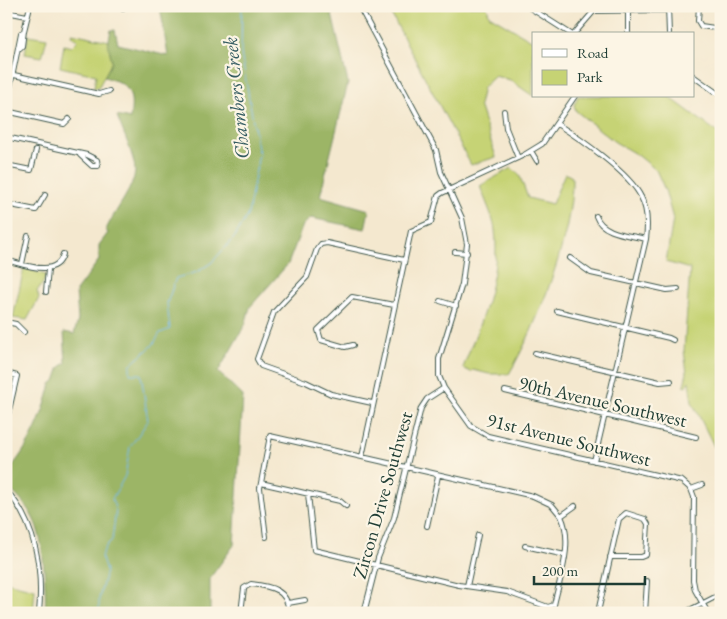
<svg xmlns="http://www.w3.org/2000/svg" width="727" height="619" font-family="'EB Garamond',serif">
	<rect width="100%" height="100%" fill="#fcf5e5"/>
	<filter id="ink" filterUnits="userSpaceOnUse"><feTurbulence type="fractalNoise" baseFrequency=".02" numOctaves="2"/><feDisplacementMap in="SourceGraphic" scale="10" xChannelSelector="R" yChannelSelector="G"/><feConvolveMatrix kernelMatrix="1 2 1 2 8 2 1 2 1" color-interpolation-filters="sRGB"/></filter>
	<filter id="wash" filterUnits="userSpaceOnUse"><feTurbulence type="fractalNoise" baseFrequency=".0096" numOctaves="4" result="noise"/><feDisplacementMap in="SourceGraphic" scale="20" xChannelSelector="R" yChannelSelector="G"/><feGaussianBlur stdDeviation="1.12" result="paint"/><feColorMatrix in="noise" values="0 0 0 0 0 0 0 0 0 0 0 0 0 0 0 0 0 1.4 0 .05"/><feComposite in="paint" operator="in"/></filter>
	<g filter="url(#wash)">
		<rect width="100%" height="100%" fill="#f4e8cf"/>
		<path fill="#c6d374" stroke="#728854" d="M387,6H487L489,15L533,41V96L510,80L495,76L483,87L479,105L496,157L471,165Z
			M72,33L109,41L112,62L98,88H94L96,75L60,67L64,45L71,47L78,40L71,36Z
			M28,35L47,38L42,57L25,54Z
			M578,96H668L721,135V460L692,402L689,381L686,386L684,385L687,373L684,351L690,269L666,262L673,219L665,190L656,170L639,156L615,142L576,111L574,105Z
			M511,168L519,174L528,198L552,204L565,173L572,177C574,233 537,326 509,374H489L473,370L471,372L463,368C479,325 501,278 495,230C493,216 485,200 480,186Z
			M24,268L46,275L43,283L37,291L39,298L27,320L13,318Z
			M6,582L35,589L33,613H6Z"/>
		<path fill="#9cb566" stroke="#5e794d" d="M160,6H330L348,83L320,196L369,210L365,229L311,218L303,225L288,264L250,307L245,325L218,372L243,396L234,545L210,578V613H45C46,598 45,585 44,570C41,532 37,512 6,486V474C30,446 42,419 51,384L55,381L60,367L66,363L64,332L74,334L78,320L76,291L99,260V245L108,233L106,230C113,213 134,188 135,171C135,157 122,130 117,116L130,119C134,92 130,84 104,77L112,62L108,44L111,30H115L118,44L168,56Z"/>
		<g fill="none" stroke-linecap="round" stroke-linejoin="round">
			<path stroke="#73baeb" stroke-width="1" d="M99,613V599L106,571L101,556L107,545L112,540L116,510L112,499L125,476L130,447L148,421L141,374H130V365L153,345L160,333L170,329L167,303L176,278L197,272L211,263L234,238L248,214L259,154L241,53L242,6"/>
		</g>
	</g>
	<g filter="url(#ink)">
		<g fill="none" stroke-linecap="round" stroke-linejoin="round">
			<g stroke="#3f574b" stroke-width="6">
				<path id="minor" d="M115,6L123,8
					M359,6L436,150L441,172L462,218L467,244L462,284L439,359V376L444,388L471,426L488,436L682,481L691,489L694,497L693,580L695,590L708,613
					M527,6L571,34
					M668,6L669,34
					M699,6L698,21L701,26L721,29
					M628,10V34
					M6,12L27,16
					M574,34L594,11L668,10
					M20,48L22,46L24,31
					M14,75L99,94L109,91
					M693,76L721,96
					M6,107L21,33L24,31L30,6
					M6,111L64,124L69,119
					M504,111L506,128L518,158
					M557,124C579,138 630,173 641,197C648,210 648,224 646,239L594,461
					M6,137L87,155L97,160L98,166H92L80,155
					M531,151L537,161
					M6,165L31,170L36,150
					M6,204L36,210L45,195
					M596,216C602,234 630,235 646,239
					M455,252L467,253
					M570,258L591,273L667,290L678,289
					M6,260C23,264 57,279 63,254
					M22,264L28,236
					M46,292L48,269
					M440,301L456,306
					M557,311L669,338L673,340
					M6,322L16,324L24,332
					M353,345L345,347L321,340L318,330L352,297L394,305
					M535,353L660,382L671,381
					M6,373L17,376L6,423
					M505,391L696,437
					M372,403L331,394L306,382L261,366L257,359L274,312L307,277L317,249L321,244L327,243L404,260
					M362,457L411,231L431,222L438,196L442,193L524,155L542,144L575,96
					M261,483L340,501L346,506
					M691,489L702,485
					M6,490C36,523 43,570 39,613
					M308,494L314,550L459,585L507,592L548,607L554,605C560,577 574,543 561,516L575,506
					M427,526L438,476
					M266,537L260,488L270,436L533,496L552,505L561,516
					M525,546L565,555
					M467,586L478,535
					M288,603L305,600
					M365,611L373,613
					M241,613L244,588L251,584C270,586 290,590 288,613
					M364,613L378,558L394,518L421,408L427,399L444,388
					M598,613V612L619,519L626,513L645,519L648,524L646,555L641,557H610
					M645,613L647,581
					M684,613L721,594"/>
			</g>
			<use href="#minor" stroke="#fff" stroke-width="4"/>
		</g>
	</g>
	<g text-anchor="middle" stroke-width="4.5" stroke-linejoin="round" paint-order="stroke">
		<g font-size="19" fill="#1f3d34" stroke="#fcf5e5">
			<text transform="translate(603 401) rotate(13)" y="7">90th Avenue Southwest</text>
			<text transform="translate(569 439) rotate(14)" y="7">91st Avenue Southwest</text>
			<text transform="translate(382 495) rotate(-74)" y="7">Zircon Drive Southwest</text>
		</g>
		<g font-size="20" font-style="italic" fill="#345c62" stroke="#fcf5e5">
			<text transform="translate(236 98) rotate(-96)" y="7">Chambers Creek</text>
		</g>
	</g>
	<rect width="727" height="619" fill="none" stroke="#fcf5e5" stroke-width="25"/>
	<rect x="532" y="32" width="162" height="65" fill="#fcf5e5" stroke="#a4ab9e"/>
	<rect x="542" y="49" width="25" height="8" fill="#ffffff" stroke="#a4ab9e"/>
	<text x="577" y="58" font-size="15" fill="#1f3d34">Road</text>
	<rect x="542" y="70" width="25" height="15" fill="#c6d374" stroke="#a4ab9e"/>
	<text x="577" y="82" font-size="15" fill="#1f3d34">Park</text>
	<path d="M534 576v8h111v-8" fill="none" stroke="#1f3d34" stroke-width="2.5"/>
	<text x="542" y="576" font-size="15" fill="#1f3d34" stroke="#fcf5e5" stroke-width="4" paint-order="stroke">200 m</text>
</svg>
